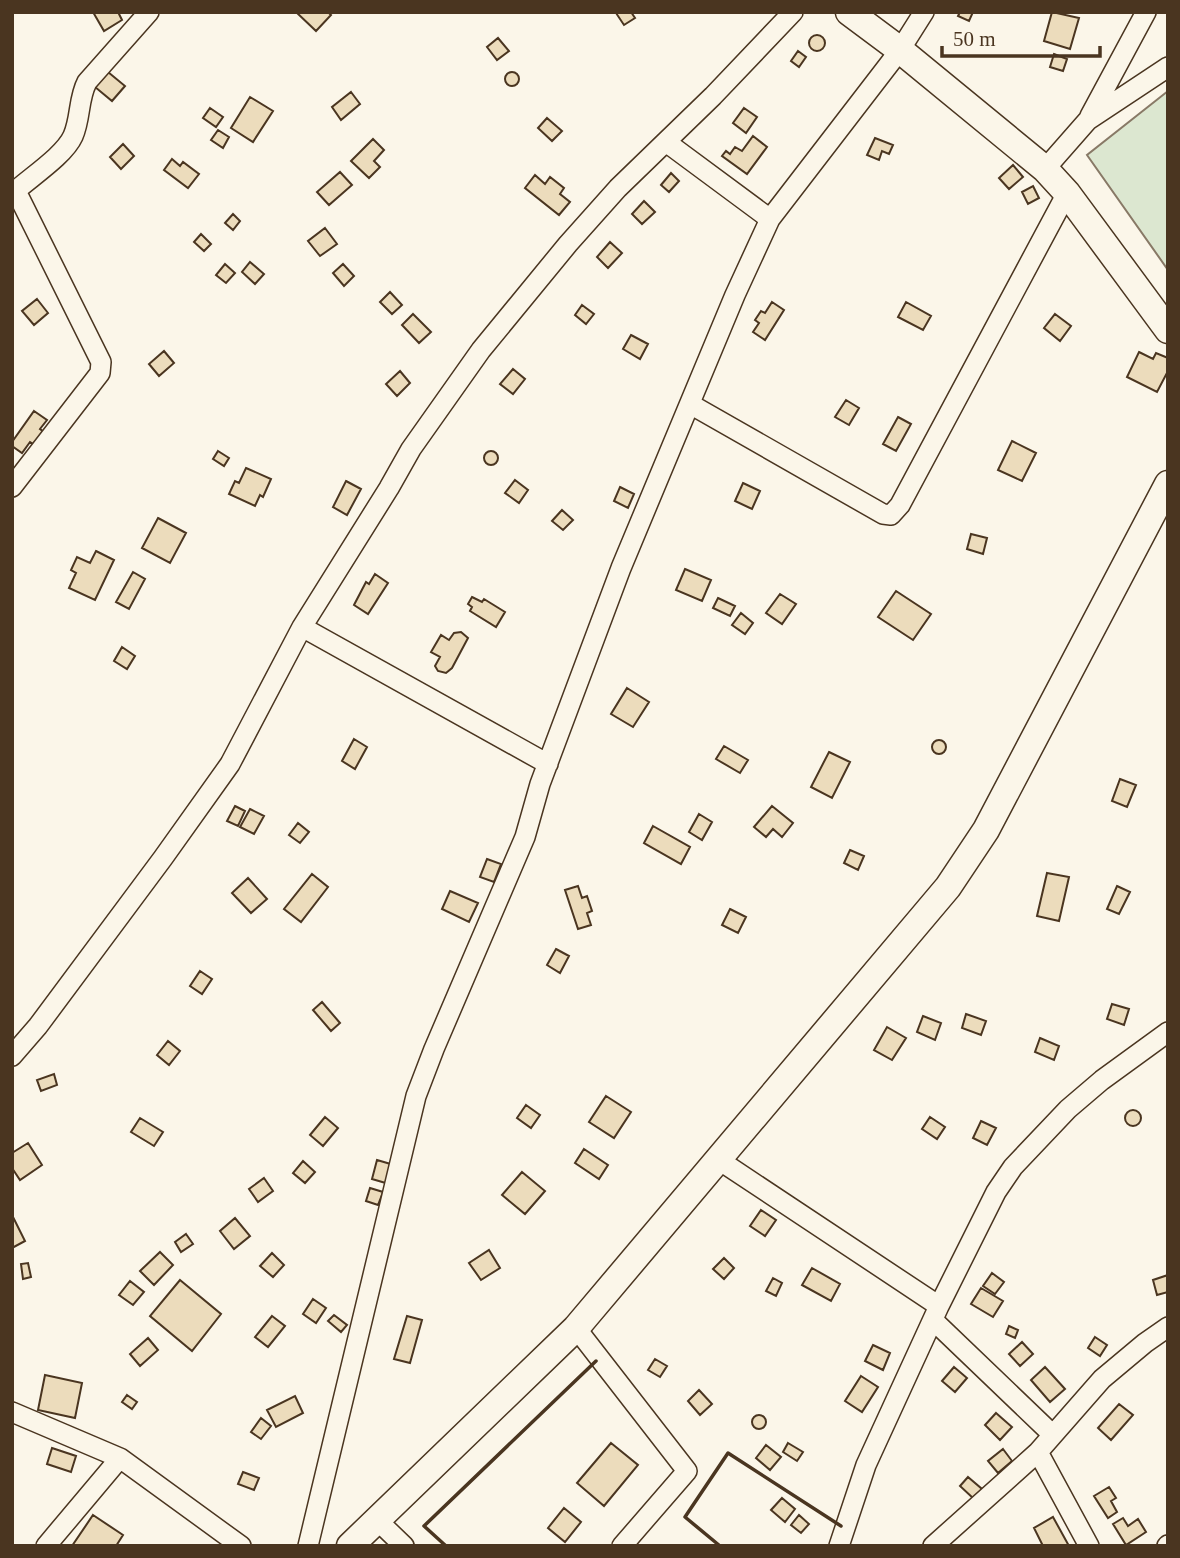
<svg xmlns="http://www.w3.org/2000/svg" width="1180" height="1558" font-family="Georgia,serif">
	<rect width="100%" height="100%" fill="#fbf6e9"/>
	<path fill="#dce7d0" stroke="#887966" stroke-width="2" d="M1168,91V270L1087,155Z"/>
	<path fill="#ecdcbc" stroke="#4a3520" stroke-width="2" d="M93,12H118L122,20L104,31Z
		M296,12H328L331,15L316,31Z
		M631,12L635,18L624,25L616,13Z
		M960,12H973L969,21L958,16Z
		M1052,12L1079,18L1070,49L1044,41Z
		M809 43a8 8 0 1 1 16 0a8 8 0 1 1-16 0Z
		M498,38L509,51L497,60L487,47Z
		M798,51L806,57L799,67L791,61Z
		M1054,54L1067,59L1063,71L1050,67Z
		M505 79a7 7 0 1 1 14 0a7 7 0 1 1-14 0Z
		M108,72L125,86L112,101L95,87Z
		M351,92L360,104L341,120L332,107Z
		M250,97L273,111L253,142L231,128Z
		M210,108L223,117L216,127L203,118Z
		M744,108L757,117L746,133L733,123Z
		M547,118L562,131L552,141L538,128Z
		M218,130L229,137L223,148L211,140Z
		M753,136L767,147L747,174L722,156L726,151L730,154L735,147L742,151Z
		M875,138L893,145L889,154L882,151L879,160L867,155Z
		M373,139L384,150L374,161L380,167L369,178L351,161Z
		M123,144L134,156L121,169L110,157Z
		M172,159L180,166L183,162L199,174L188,188L164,170Z
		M1013,165L1023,177L1009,189L999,178Z
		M340,172L352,185L329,205L317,192Z
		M671,173L679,181L669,192L661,185Z
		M535,175L545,184L550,177L564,188L560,194L570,202L559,215L525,188Z
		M1033,186L1039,198L1028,204L1022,192Z
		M644,201L655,212L642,224L632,214Z
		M233,214L240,221L233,230L225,223Z
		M325,228L337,244L320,256L308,241Z
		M201,234L211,244L204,251L194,242Z
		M610,242L622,253L608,268L597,257Z
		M250,262L264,274L255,284L242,272Z
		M225,264L235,273L226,283L216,275Z
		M343,264L354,276L344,286L333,273Z
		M390,292L402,305L392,314L380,302Z
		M37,299L48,313L34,325L22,311Z
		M772,302L784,310L765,340L753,332L759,323L755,320L761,311L765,313Z
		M906,302L931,316L923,330L898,317Z
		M582,305L594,314L586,324L575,315Z
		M413,314L431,332L419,343L402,325Z
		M1055,314L1071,326L1060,341L1044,328Z
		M631,335L648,344L640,359L623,349Z
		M164,351L174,363L159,376L149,364Z
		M1139,352L1153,359L1156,353L1168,358V371L1157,392L1127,377Z
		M513,369L525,379L513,394L500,384Z
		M400,371L410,383L397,396L386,384Z
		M846,400L859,408L849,425L835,417Z
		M34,411L47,420L40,429L44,432L35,445L30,442L22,453L12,446V442Z
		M898,417L911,424L896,451L883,444Z
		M1012,441L1036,453L1022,481L998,470Z
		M484 458a7 7 0 1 1 14 0a7 7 0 1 1-14 0Z
		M218,451L229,458L224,466L213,459Z
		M246,468L271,479L263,497L260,495L255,506L229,494L235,481L239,483Z
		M515,480L528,490L519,503L505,493Z
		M346,481L361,489L347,515L333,507Z
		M743,483L760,491L752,509L735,501Z
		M620,487L634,494L628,508L614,501Z
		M562,510L573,520L563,530L552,521Z
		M158,518L186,533L170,563L142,548Z
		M971,534L987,538L983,554L967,549Z
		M96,551L114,560L95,600L69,588L76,573L71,570L77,557L90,563Z
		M685,569L711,580L702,601L676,590Z
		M133,572L145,579L129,609L116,602Z
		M375,574L388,583L368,614L354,605L366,582L369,584Z
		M896,591L931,614L913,640L878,617Z
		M780,594L796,604L782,624L766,613Z
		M472,597L482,602L484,599L505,612L496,627L470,611L472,607L468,604Z
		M718,598L735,606L730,616L713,608Z
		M741,613L753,623L745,634L732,625Z
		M461,632L468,638L452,668L446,673L438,671L435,666L440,657L431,652L441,635L449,640L454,633Z
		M122,647L135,656L127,669L114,661Z
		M627,688L649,702L633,727L611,714Z
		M354,739L367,747L355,769L342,761Z
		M932 747a7 7 0 1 1 14 0a7 7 0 1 1-14 0Z
		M724,746L748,760L740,773L716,759Z
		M829,752L850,762L832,798L811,787Z
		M1120,779L1136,785L1127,807L1112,801Z
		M235,806L245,811L238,826L227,821Z
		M772,806L793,823L782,837L773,829L766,837L754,827Z
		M250,809L264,816L254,834L240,827Z
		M699,814L712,822L702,840L689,832Z
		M298,823L309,832L300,843L289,835Z
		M653,826L690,847L681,864L644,843Z
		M850,850L864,856L858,870L844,863Z
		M487,859L501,864L494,882L480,877Z
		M1047,873L1069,877L1059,921L1037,916Z
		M312,874L328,887L301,922L284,909Z
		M248,878L267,899L251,913L232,893Z
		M578,886L582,898L587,896L592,911L587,913L591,925L578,929L565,890Z
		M1117,886L1130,892L1119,914L1107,909Z
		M450,891L478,903L469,922L442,909Z
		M730,909L746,917L738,933L722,925Z
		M556,949L569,956L560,973L547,965Z
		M200,971L212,979L202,994L190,986Z
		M322,1002L340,1023L331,1031L313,1010Z
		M1112,1004L1129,1009L1124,1025L1107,1019Z
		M966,1014L986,1021L981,1035L962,1028Z
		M923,1016L941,1023L935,1040L917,1032Z
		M887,1027L906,1038L892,1060L874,1050Z
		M1040,1038L1059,1046L1054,1060L1035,1052Z
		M168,1041L180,1051L169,1065L157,1055Z
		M54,1074L57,1085L41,1091L37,1080Z
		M606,1096L631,1112L614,1138L589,1122Z
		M526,1105L540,1115L531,1128L517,1118Z
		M1125 1118a8 8 0 1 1 16 0a8 8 0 1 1-16 0Z
		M325,1117L338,1128L323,1146L310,1135Z
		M930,1117L945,1127L937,1139L922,1129Z
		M140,1118L163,1132L154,1146L131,1132Z
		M981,1121L996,1128L987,1145L973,1138Z
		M28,1143L42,1165L20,1180L12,1168V1153Z
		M584,1149L608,1165L599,1179L575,1163Z
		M377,1160L394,1165L389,1184L372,1179Z
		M303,1161L315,1172L305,1183L293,1173Z
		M522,1172L545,1191L525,1214L502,1195Z
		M264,1178L273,1191L258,1202L249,1189Z
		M370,1188L383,1192L378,1205L366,1201Z
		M761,1210L776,1220L765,1236L750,1226Z
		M13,1217L25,1241L12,1248V1217Z
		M235,1218L250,1236L234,1249L220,1231Z
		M186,1234L193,1244L181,1252L175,1242Z
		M489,1250L500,1268L481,1280L469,1263Z
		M160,1252L173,1265L154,1285L140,1271Z
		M272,1253L284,1265L273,1277L260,1266Z
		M724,1258L734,1268L724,1279L713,1269Z
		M28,1263L31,1277L23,1279L21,1264Z
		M812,1268L840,1284L831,1301L802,1285Z
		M992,1273L1004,1282L995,1294L983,1286Z
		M1168,1275V1292L1157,1295L1153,1280Z
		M773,1278L782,1283L776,1296L766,1291Z
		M180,1280L221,1314L192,1351L150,1316Z
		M130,1281L144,1292L133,1305L119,1295Z
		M981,1288L1003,1301L993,1317L971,1304Z
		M313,1299L326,1308L316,1323L303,1314Z
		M334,1315L347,1325L341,1332L328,1321Z
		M272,1316L285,1326L268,1347L255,1337Z
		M407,1316L422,1320L410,1363L394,1359Z
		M1009,1326L1018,1330L1015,1338L1006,1334Z
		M1095,1337L1107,1345L1100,1356L1088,1348Z
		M148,1338L158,1350L140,1366L130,1354Z
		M1022,1342L1033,1354L1020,1366L1009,1354Z
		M873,1345L890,1353L883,1370L865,1361Z
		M655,1359L667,1366L660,1377L648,1370Z
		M954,1367L967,1378L955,1392L942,1381Z
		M1045,1367L1065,1389L1050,1402L1031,1380Z
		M45,1375L82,1383L75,1418L38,1410Z
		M861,1376L878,1387L862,1412L845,1401Z
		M699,1390L712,1404L700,1415L688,1401Z
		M127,1395L137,1402L132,1409L122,1402Z
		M295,1396L303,1413L276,1427L267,1410Z
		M1119,1404L1133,1415L1111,1440L1098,1428Z
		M996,1413L1012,1427L1000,1440L985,1425Z
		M752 1422a7 7 0 1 1 14 0a7 7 0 1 1-14 0Z
		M261,1418L271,1426L261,1439L251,1432Z
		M611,1443L638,1465L604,1506L577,1483Z
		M788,1443L803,1452L797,1461L783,1452Z
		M766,1445L781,1457L770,1470L756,1458Z
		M52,1448L76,1456L71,1472L47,1464Z
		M1003,1449L1012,1461L998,1473L988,1461Z
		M243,1472L259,1478L254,1490L238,1484Z
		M968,1477L982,1489L974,1499L960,1486Z
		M1109,1487L1116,1498L1111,1501L1117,1512L1108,1518L1094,1496Z
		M782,1498L795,1509L785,1522L771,1510Z
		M564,1508L581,1522L565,1542L548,1528Z
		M93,1515L123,1535L116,1546H72Z
		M799,1515L809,1524L801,1533L791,1525Z
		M1053,1517L1069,1546H1043L1034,1528Z
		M1123,1518L1128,1526L1138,1519L1146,1532L1126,1545L1113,1524Z"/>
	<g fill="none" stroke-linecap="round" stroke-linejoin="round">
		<g stroke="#4a3520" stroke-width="22">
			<path id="street" d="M1090,116L1146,12
				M666,142L770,219
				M1045,169L1088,120L1168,67
				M12,194C29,178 64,156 73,136C81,118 78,99 87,82L149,12
				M690,404L883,514L891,515L900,505L1067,193
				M12,487L100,373L101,362L16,191
				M302,627L548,764
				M12,1056L38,1026L163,858L230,764L302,627L389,488L411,449L481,350L568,244L618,188L713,96L793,12
				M719,1160L939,1306
				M933,1320L1053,1435
				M576,1328L687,1471L622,1546
				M12,1412L120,1458L241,1546
				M1038,1452L1089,1546
				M377,1520L404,1546
				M46,1546L120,1458
				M308,1546L416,1096L434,1049L525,837L540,784L621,568L735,295L770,219L900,50L924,12
				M839,1546L866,1465L939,1306L996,1192L1013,1167L1068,1109L1102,1080L1168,1032
				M933,1546L1038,1452L1102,1379L1145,1343L1168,1327
				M1167,1546L1168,1545"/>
		</g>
		<g stroke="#4a3520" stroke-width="29">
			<path id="secondary" d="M849,12L900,50L1045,169L1067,193L1168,330
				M350,1546L576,1328L948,887L986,830L1168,484"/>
		</g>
		<use href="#street" stroke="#fbf6e9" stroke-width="19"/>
		<use href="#secondary" stroke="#fbf6e9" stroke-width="26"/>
		<path stroke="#4a3520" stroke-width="3.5" d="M446,1546L424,1526L596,1361
			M720,1546L685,1517L728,1453L841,1526"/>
	</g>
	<rect width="1180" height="1558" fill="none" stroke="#4a3520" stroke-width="28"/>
	<path d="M942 46v10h158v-10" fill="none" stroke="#4a3520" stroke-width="3.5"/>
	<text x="953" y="46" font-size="21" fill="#4a3520" stroke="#fbf6e9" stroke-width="5" paint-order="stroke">50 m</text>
</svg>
